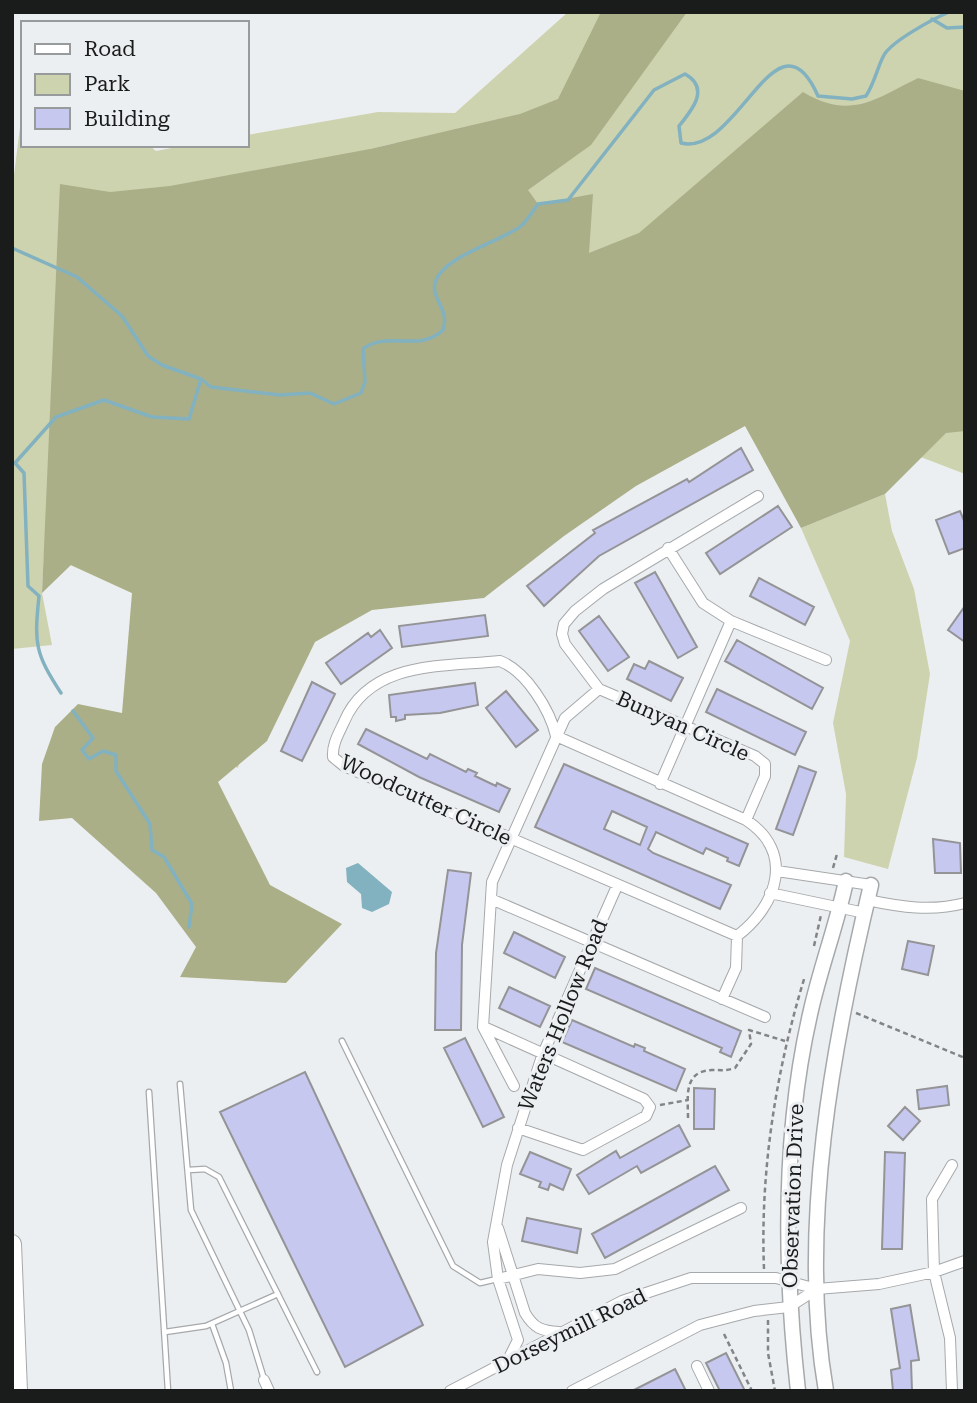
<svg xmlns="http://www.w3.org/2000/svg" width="977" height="1403" font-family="'Roboto Serif',serif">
	<rect width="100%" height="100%" fill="#eceff1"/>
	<path fill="#ced3af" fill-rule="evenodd" d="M568,12H965V474L884,443L810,371L395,599L312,628L245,741L238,768L209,755L204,626L44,553L42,593L52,645L12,649V191L21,119L23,145H149L156,151L187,145H247V135L378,112L455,113ZM396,143L295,265L370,149Z
		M885,494L892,531L914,589L930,674L917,758L888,869L844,857L846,794L833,723L850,641L801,528Z"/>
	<path fill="#aaaf88" d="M601,12H687L591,145L528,190L538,204L593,194L589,253L639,233L803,92C850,120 874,100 918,78L965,91V431L946,433L885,494L801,528L745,426L636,486L564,536L484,598L372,610L315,642L267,741L218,782L270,885L342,924L286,983L180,977L196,947L156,893L72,818L39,821L42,764L55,727L78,704L122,713L132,593L71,565L42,593L60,184L110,192L170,186L370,149L520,114L558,99Z"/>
	<path fill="#82b1c0" d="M358,863L392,892L389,904L372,912L362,908L361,894L347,882L346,868Z"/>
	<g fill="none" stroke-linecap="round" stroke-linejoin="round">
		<path stroke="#82b1c0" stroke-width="3.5" d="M932,19L947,28L965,27
			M12,248L77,277L122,316L148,356L162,365L201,379L211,387L280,395L310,393L334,404L361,393L365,382L363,349C388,330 419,353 443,330C450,309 431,299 435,283C441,257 502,241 521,226C527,221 533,211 538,204L568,200L654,90L685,74C710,88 693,109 679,126L681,143C738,157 777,3 818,96L852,99L866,96C875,82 877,68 884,55C892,41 933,19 949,12
			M61,693C35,653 34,644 39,596L28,586L24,473L15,463L56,417L104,400L152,417L189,419L201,379
			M73,711L93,738L82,750L89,759L103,751L116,755V771L150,824L152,850L164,857L192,904L189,927"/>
	</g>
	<path fill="#c6c8f0" stroke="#949497" stroke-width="2" fill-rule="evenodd" d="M741,448L753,470L599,556L544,606L527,586L595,533L593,530L687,479L689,482Z
		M778,506L792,527L720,574L706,553Z
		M960,511L965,523V548L949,554L936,520Z
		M655,572L697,647L678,658L635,583Z
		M759,578L814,607L805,625L750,596Z
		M965,606V642L948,630Z
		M485,615L488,636L402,647L399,626Z
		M599,616L629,657L608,671L579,631Z
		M380,630L392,648L341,684L326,663L368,633L371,637Z
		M737,640L823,688L812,709L725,661Z
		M649,661L683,678L671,701L627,679L634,664L645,669Z
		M312,682L335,694L302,761L281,751Z
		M475,683L478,705L440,713L405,715V719L396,721V717H391L389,695Z
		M717,689L806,732L795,755L706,712Z
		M506,691L538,730L516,747L486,708Z
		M366,729L427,759L430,754L466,772L468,769L477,773L475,776L496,786L497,783L510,789L499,812L419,777L358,744Z
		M564,764L748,844L739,866L727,861L728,858L706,848L703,854L656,832L648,849L653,853L731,885L720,909L535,827ZM612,811L647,827L640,845L604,829Z
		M799,766L816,772L793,835L776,829Z
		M933,839L960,843L961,873H935Z
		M448,870L471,873L462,945L461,1030H435L436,953Z
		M514,932L565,957L555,978L504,953Z
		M908,941L934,946L928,975L902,969Z
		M595,968L741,1031L731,1057L720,1052L722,1048L586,989Z
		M509,987L550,1006L540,1027L499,1008Z
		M572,1020L634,1047L635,1044L645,1048L644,1051L685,1069L676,1091L562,1042Z
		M465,1038L504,1117L483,1127L444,1048Z
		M305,1072L423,1325L345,1367L220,1112Z
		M947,1086L949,1105L919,1109L917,1090Z
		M694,1088L715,1089L714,1129H694Z
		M905,1107L920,1121L903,1140L888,1126Z
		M679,1125L690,1146L641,1173L637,1166L589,1194L577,1175L616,1151L620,1158Z
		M530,1152L571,1169L563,1190L550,1184L548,1190L539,1187L541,1182L520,1174Z
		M885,1152L905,1153L902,1249H882Z
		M715,1166L729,1190L605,1258L592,1234Z
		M527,1218L581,1229L577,1253L522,1241Z
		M910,1305L919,1360L911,1361L912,1391H893L891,1370L900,1368L891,1309Z
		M726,1353L745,1391H720L706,1363Z
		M675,1369L686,1391H632Z"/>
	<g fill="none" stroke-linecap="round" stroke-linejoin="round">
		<g stroke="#a6a9ab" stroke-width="7">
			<path id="lane" d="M342,1041L453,1266L480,1283L497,1279
				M180,1084L191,1210L249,1330L264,1379
				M149,1092L168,1391
				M189,1170L205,1169L219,1177L317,1372
				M212,1324L226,1363L231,1391
				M165,1332L206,1326L278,1294"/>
		</g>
		<g stroke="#a6a9ab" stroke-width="12">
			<path id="street" d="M668,548L703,603L731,621L826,660
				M500,661C526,671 550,710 556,736L746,820C795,852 778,905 737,936L344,766L333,757C332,744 339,733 344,722C370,660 444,667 500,661Z
				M660,784L731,621
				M746,820L765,776V764L755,756L599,689L565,644L562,634L564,624L575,611L603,589L758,496
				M777,871L871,885
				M770,893L865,913
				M491,899L765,1017
				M867,900C901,907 931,912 965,903
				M722,999L736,968L737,936
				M484,1027L644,1099L650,1107L646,1116L583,1150L518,1128
				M514,1086L483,1027L492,882L565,718L599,689
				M952,1165L932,1199L934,1272L950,1338L952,1391
				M498,1228L525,1313C534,1328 541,1331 559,1332
				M498,1279L538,1269L580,1273L615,1269L741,1208
				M509,1358L518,1340L498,1279L493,1242L507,1165L542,1056L617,886
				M697,1366L709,1391
				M264,1380L269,1391
				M450,1391L622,1301L691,1278H776L817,1289L879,1284L934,1272L965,1261
				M572,1391L700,1325L754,1311L789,1307L817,1289"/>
		</g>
		<g stroke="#a6a9ab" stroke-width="17">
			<path id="secondary" d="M798,1391C784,1265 782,1134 811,1010C821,966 837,924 846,881
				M826,1391C798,1229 833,1043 871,885"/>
		</g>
		<g stroke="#a6a9ab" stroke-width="20">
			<path id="highway" d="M12,1244L18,1391"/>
		</g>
		<path stroke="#828485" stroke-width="2.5" stroke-dasharray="5 3.5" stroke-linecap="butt" d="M833,868L837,854
			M814,946L821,915
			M856,1013L965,1058
			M660,1105L688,1100
			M688,1118C688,1097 683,1071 712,1070C721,1070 726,1071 735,1068L751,1044L749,1030L785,1041
			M764,1269C760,1171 776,1070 805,976
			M768,1320V1353L775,1391
			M724,1334L752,1391"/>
		<use href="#lane" stroke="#fff" stroke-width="4.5"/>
		<use href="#street" stroke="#fff" stroke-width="10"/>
		<use href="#secondary" stroke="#fff" stroke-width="14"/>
		<use href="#highway" stroke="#fff" stroke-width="18"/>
	</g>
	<g text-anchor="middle" stroke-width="6" stroke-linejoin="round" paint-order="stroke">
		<g font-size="21" fill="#1a1c1c" stroke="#eceff1">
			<text transform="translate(683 726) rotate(24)" y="7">Bunyan Circle</text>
			<text transform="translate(426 800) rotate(25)" y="7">Woodcutter Circle</text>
			<text transform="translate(563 1015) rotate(-68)" y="7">Waters Hollow Road</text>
			<text transform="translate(793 1196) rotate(-88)" y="7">Observation Drive</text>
			<text transform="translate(570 1331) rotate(-26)" y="7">Dorseymill Road</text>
		</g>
	</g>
	<rect width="977" height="1403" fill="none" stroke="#1a1c1c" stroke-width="28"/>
	<rect x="21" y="21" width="228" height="126" fill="#eceff1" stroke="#989b9c" stroke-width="2"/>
	<rect x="35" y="44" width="35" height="10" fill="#ffffff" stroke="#989b9c" stroke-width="2"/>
	<text x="84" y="56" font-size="21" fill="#1a1c1c">Road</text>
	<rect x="35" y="74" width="35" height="21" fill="#ced3af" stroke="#989b9c" stroke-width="2"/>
	<text x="84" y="91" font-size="21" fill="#1a1c1c">Park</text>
	<rect x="35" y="108" width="35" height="21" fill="#c6c8f0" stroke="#989b9c" stroke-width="2"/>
	<text x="84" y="126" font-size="21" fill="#1a1c1c">Building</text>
</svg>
